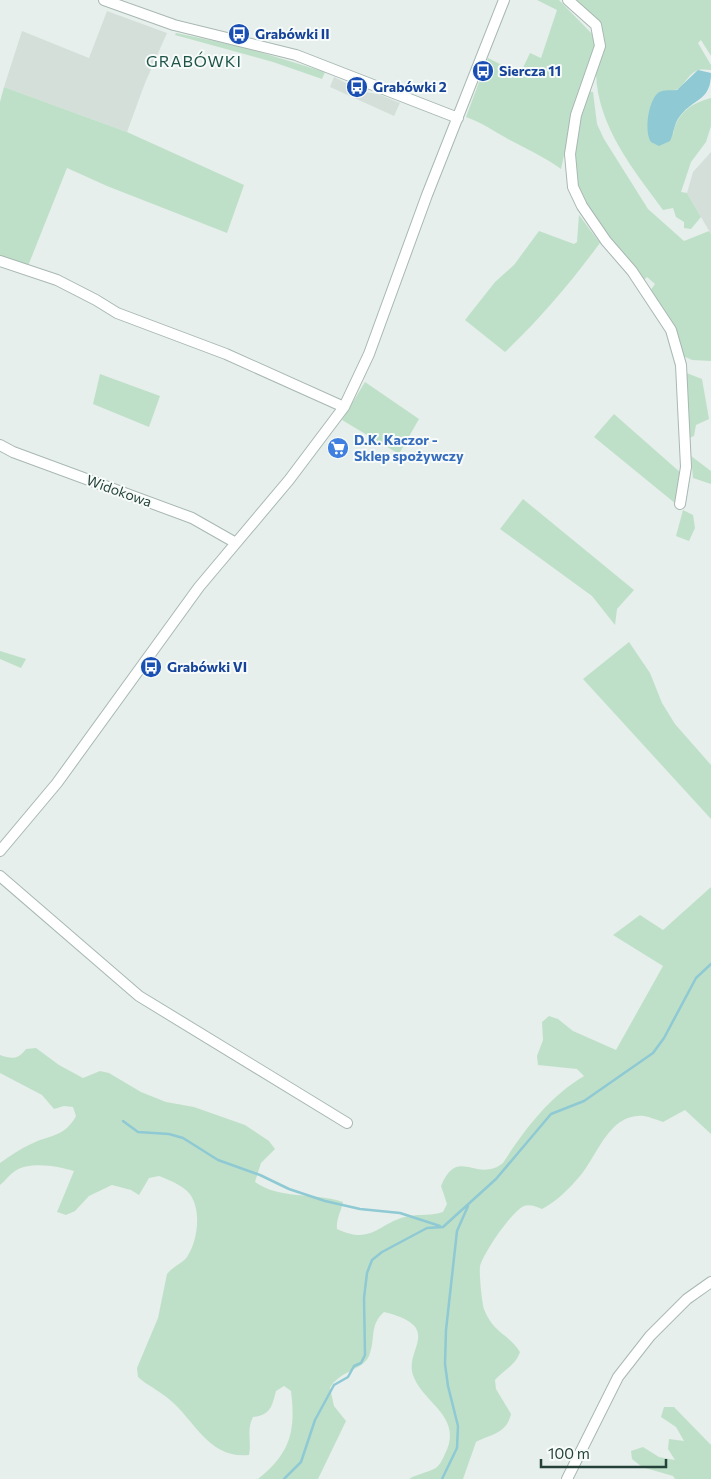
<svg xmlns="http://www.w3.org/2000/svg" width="711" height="1479" font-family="Commissioner,sans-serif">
	<rect width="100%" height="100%" fill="#e6efeb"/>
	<path fill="#d4dfda" d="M107,11L167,33L145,83L127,132L4,87L22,31L89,58Z
		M334,77L364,92L378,94L400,103L394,116L330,87Z
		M711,152V234L687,193L693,172Z"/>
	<path fill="#bfe0c8" d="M537,0H559L596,38L597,50L567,142L561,169C542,155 521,147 501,135C489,128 480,122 466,117L488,58L520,74L530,53L541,58L557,10Z
		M573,0H711V56L701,40L698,43L711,65V70C707,70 703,69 699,70C687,73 685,88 673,91V135C676,114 691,103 711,98V126L706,142L691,162L681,192L687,193L701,217L691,229L684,228V222L676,217L673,208L663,210C633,169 598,127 596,74C595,57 597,40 598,23Z
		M176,33L243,47L325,72L322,79L273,62L175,35Z
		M4,87L127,132L244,185L227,233L107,186L67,168L28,266L0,258V102Z
		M586,91L593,92L597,124L604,139L648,209L684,241L709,231L711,234V361L692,360L683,356L650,291L655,284L647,277L644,280L605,236L576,187L573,151Z
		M579,215L600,243C571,282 541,318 505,352L465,320L495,282L514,265L539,231L574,244L577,242Z
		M684,372L702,379L709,419L696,425L694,436L689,438Z
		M100,374L160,396L149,427L93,404Z
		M365,382L419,419L399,454L342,420Z
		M614,414L681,473L676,504L594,437Z
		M691,456L711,471V484L693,478Z
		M523,499L634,590L617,609L615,625L592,596L500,529Z
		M683,510L693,515L695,528L689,541L676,536Z
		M629,642L650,673L662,703L675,724L711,765V819L583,679Z
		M0,651L26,659L21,668L0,659Z
		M711,887V1134L685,1110L663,1122C657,1120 650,1117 644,1116C609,1113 598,1155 580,1176C570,1188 556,1202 542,1209C537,1207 530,1204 524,1206C512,1211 482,1255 480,1267C479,1273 482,1303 484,1309C493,1333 509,1334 520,1352C515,1366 505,1369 495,1380L496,1389L511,1414C506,1434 493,1433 476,1442L463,1479H409C417,1474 426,1473 434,1469C440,1466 442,1460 445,1454C464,1416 423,1404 413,1375C404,1349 445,1327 384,1312C369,1325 376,1339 369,1356C363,1370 339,1371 330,1388L334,1406L346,1421L318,1479H258C290,1453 296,1432 291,1391L284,1386L276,1391C272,1406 271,1415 253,1417C246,1431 252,1441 249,1455C209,1459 196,1422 170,1400C160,1391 148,1386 138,1377L137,1368L158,1318L167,1274C172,1267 183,1263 187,1257C198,1241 202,1209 189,1193C182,1185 169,1180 159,1176L149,1178L139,1195L131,1190L112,1185L89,1196L75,1211L66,1215L57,1212L74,1171C58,1166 30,1161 15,1171C9,1175 5,1181 0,1185V1163C10,1156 20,1149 31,1144C49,1135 65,1137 76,1116L73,1107L64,1106L54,1109L42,1095L0,1073V1055C12,1059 18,1060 26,1049L36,1048L59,1065L83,1078L100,1071L109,1073L141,1092L166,1102L194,1107L245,1125L269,1141L275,1149L261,1163L255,1182C280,1200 314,1192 343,1202C341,1212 336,1219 337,1229C373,1246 378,1222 409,1216C421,1214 431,1216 443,1212L447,1204L441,1186C458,1145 476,1184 503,1163C525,1129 549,1097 584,1076L577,1069L538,1065L537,1056L543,1040L542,1022L549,1016L558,1019L573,1031L616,1050L663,966L613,935L640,915L663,930Z
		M664,1407H674L711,1445V1479H675L673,1476L642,1467L632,1459L631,1451L643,1447L659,1457L675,1460L668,1449L669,1439L684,1441L676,1427L661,1417Z"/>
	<path fill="#8ec9d4" d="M698,70L711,73C711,101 695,97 680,116C674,123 674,133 670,141L659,146L651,142C644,132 648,101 658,93C663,89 671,91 677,90Z"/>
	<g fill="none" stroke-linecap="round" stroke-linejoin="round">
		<path stroke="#8ec9d4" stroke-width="2.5" d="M123,1121L138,1132L169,1134L183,1138L218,1160L260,1175L289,1189L325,1201L360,1209L400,1213L440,1226
			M284,1479L301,1462L315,1420L334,1385L348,1377L354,1366L361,1363L365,1355L364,1298L367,1273L372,1260L382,1252L427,1228L443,1227L496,1179L551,1114L584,1101L653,1053L664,1038L696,978L711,964
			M442,1479L457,1448L458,1426L448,1386L445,1364L446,1330L457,1231L468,1206"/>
		<g stroke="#a8b8b2" stroke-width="12">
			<path id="minor" d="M104,0L174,25L296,55L458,118
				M568,0L596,25L600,46L576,115L570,154L573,187L582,206L606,241L632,271L671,330L681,365L686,467L680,504
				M0,261L57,280L96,300L117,313L226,354L344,407
				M0,445L13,452L192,518L236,543
				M0,851L57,783L199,587L289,480L344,407L369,354L427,195L504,0
				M0,876L139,996L347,1123
				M567,1479L618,1377L650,1336L687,1299L711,1282"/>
		</g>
		<use href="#minor" stroke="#fff" stroke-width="10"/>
	</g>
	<defs>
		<g id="bus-disc" transform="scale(1.125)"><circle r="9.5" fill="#1a4fb4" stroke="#f7fbf9"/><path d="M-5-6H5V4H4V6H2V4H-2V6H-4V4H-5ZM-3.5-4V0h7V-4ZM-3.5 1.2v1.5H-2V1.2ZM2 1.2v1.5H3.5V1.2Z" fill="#fff"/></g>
		<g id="supermarket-disc" transform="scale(1.125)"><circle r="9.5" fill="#3f7fe0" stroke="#f7fbf9"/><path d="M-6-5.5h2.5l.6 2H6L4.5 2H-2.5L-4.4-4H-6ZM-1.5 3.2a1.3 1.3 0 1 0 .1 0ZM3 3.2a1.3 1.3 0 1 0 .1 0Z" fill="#fff"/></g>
	</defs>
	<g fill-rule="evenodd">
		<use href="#bus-disc" x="239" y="34"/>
		<use href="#bus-disc" x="483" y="71"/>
		<use href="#bus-disc" x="357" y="87"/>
		<use href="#supermarket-disc" x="338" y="448"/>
		<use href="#bus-disc" x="151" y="667"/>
	</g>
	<g text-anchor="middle" stroke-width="4" stroke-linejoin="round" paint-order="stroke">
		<g font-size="14" font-weight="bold" fill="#164399" stroke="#f7fbf9" text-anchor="start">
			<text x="255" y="39">Grabówki II</text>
			<text x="499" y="76">Siercza 11</text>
			<text x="373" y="92">Grabówki 2</text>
			<text x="167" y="672">Grabówki VI</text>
		</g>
		<g font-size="14" font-weight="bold" fill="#366cbe" stroke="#f7fbf9" text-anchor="start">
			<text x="354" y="445">D.K. Kaczor -<tspan x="354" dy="16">Sklep spożywczy</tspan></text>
		</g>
		<g font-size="14" fill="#24423a" stroke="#f7fbf9">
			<text transform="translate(119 491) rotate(20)" y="5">Widokowa</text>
		</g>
		<g font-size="16" letter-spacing="1" fill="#1f5548" stroke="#f7fbf9">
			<text x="194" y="67">GRABÓWKI</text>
		</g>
	</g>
	<path d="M541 1459v8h125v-8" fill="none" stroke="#24423a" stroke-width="2.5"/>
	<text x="548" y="1459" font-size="15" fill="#24423a" stroke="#f7fbf9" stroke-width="4" paint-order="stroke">100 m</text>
</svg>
